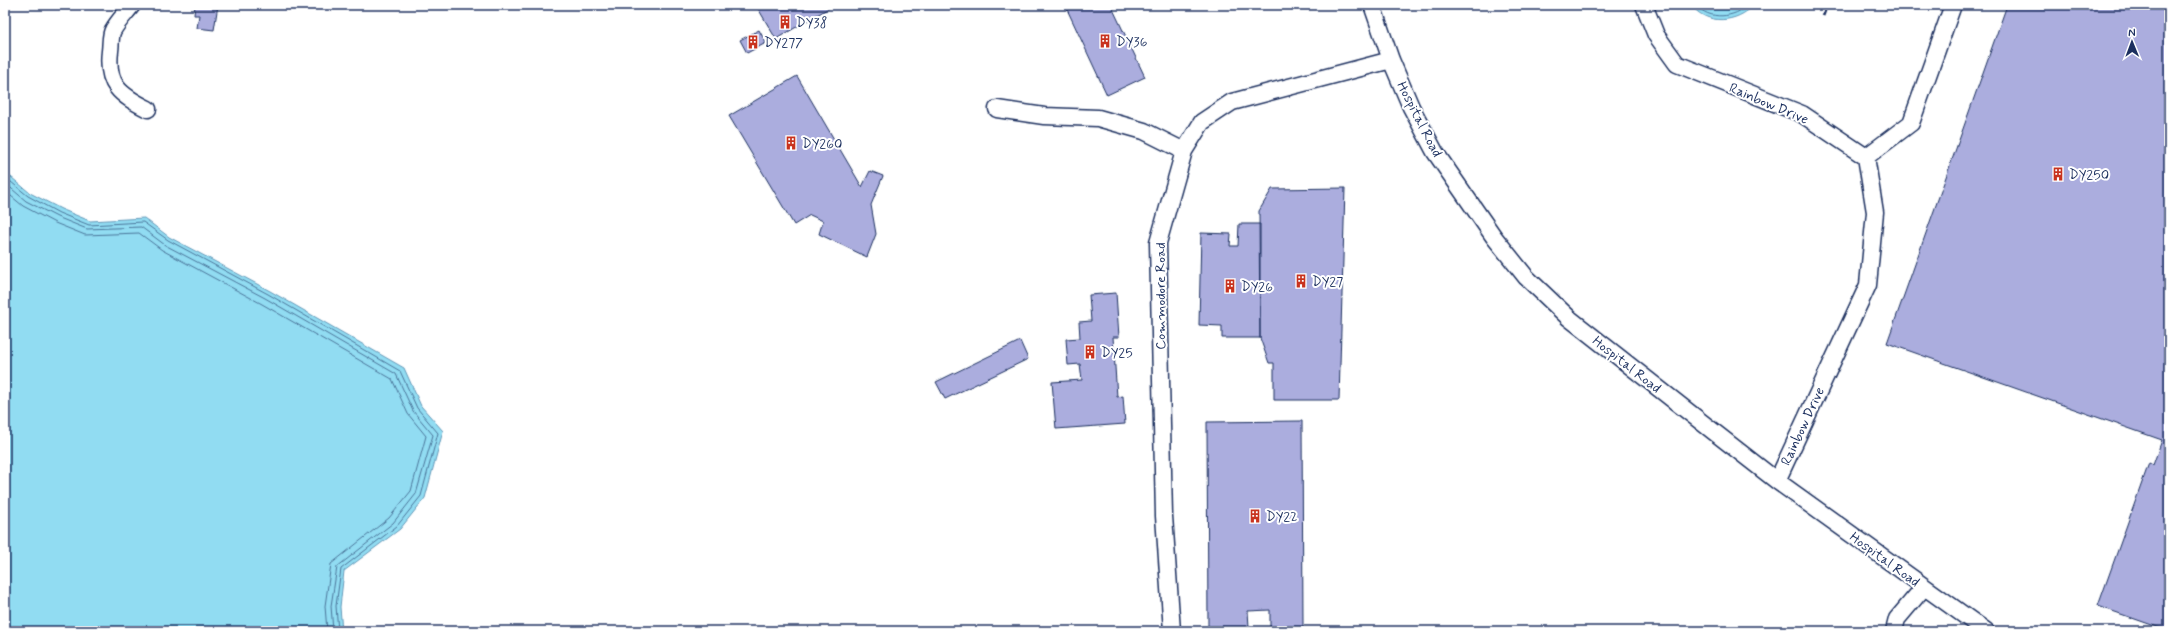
<svg xmlns="http://www.w3.org/2000/svg" width="2174" height="636" font-family="Mynerve,sans-serif">
	<rect width="100%" height="100%" fill="#fff"/>
	<filter id="ink" filterUnits="userSpaceOnUse"><feTurbulence type="fractalNoise" baseFrequency=".025" numOctaves="2"/><feDisplacementMap in="SourceGraphic" scale="8" xChannelSelector="R" yChannelSelector="G"/><feConvolveMatrix kernelMatrix="1 2 1 2 8 2 1 2 1" color-interpolation-filters="sRGB"/></filter>
	<g filter="url(#ink)">
		<path fill="#91dcf2" stroke="#6297b7" d="M1691,5H1754C1737,23 1707,26 1691,5Z
			M5,172L30,193L61,209L90,221L144,218L169,237L270,291L404,368L421,406L443,431L425,498L400,529L344,571L340,607L342,631H5Z"/>
		<g fill="none" stroke-linecap="round" stroke-linejoin="round">
			<path stroke="#4a7499" stroke-width="1" d="M1696,5C1709,21 1735,18 1748,5
				M5,177L28,196L59,213L89,225L143,222L168,240L268,294L400,371L417,408L438,433L421,496L397,526L341,569L336,606L338,631
				M5,183L26,201L57,217L87,229L141,227L165,245L265,298L396,374L413,411L433,435L416,494L393,523L337,567L331,606L333,631
				M5,191L23,206L55,223L85,235L139,233L162,250L262,304L392,379L408,414L426,436L411,491L389,518L331,564L325,606L327,631"/>
		</g>
		<path fill="#abadde" stroke="#1b2f5e" d="M195,5H218L214,30L197,28L199,15H194Z
			M756,5H834L776,39Z
			M1065,5H1111L1145,77L1107,95Z
			M2007,5H2169V631L2098,606L2149,463L2153,465L2162,440L1887,343Z
			M759,30L766,43L747,53L740,40Z
			M797,76L862,187L870,171L883,176L871,205L876,234L867,257L819,234L823,221L810,215L794,225L729,116Z
			M1345,188L1339,400H1274V363H1269L1260,338L1259,211L1272,189Z
			M1239,224H1260V338H1222V326L1199,325L1201,233L1231,234L1230,246H1238Z
			M1116,293L1119,337H1113L1117,397L1123,396L1125,424L1056,429L1052,382L1082,380L1080,364L1068,365L1066,339L1080,338L1079,322L1091,321L1089,295Z
			M1020,341L1028,359L945,399L936,382Z
			M1302,421L1303,627H1270V610L1248,611L1249,627H1208L1207,422Z"/>
		<g fill="none" stroke-linecap="round" stroke-linejoin="round">
			<g stroke="#1b2f5e" stroke-width="19">
				<path id="lane" d="M132,5C126,13 118,21 113,30C110,35 111,45 110,51C106,85 120,95 148,109
					M1372,5L1391,60L1411,107L1435,152L1494,237L1526,277L1569,318L1709,428L1777,481L1986,631
					M1644,5L1656,35L1677,64L1802,114L1866,157L1875,212L1868,285L1777,481
					M997,109L1044,116L1098,118L1144,131L1184,151
					M1866,157L1911,123L1953,5
					M1172,631L1164,516L1158,243L1184,151L1202,122L1232,102L1391,60
					M1894,631L1897,619L1924,587"/>
			</g>
			<use href="#lane" stroke="#fff" stroke-width="16"/>
			<path stroke="#1b2f5e" stroke-width="3" stroke-dasharray="6 3" stroke-linecap="butt" d="M1823,16L1827,5"/>
		</g>
	</g>
	<defs>
		<g id="building-bare" transform="scale(1.08)"><path d="M-4-6H4V6H1V3H-1V6H-4ZM-2.5-4.3h1.7v1.8h-1.7ZM.8-4.3h1.7v1.8H.8ZM-2.5-1h1.7V.8h-1.7ZM.8-1h1.7V.8H.8Z" fill="#c8321e" stroke="#fff" stroke-width="2.5" paint-order="stroke"/></g>
	</defs>
	<g fill-rule="evenodd">
		<use href="#building-bare" x="785" y="22"/>
		<use href="#building-bare" x="1105" y="41"/>
		<use href="#building-bare" x="753" y="42"/>
		<use href="#building-bare" x="791" y="143"/>
		<use href="#building-bare" x="2058" y="174"/>
		<use href="#building-bare" x="1301" y="281"/>
		<use href="#building-bare" x="1230" y="286"/>
		<use href="#building-bare" x="1090" y="352"/>
		<use href="#building-bare" x="1255" y="516"/>
	</g>
	<g text-anchor="middle" stroke-width="4" stroke-linejoin="round" paint-order="stroke">
		<g font-size="14" fill="#1b2f5e" stroke="#fff" text-anchor="start">
			<text x="796" y="27">DY38</text>
			<text x="1116" y="46">DY36</text>
			<text x="764" y="47">DY277</text>
			<text x="802" y="148">DY260</text>
			<text x="2069" y="179">DY250</text>
			<text x="1312" y="286">DY27</text>
			<text x="1241" y="291">DY26</text>
			<text x="1101" y="357">DY25</text>
			<text x="1266" y="521">DY22</text>
		</g>
		<g font-size="14" fill="#1b2f5e" stroke="#fff">
			<text transform="translate(1769 103) rotate(23)" y="5">Rainbow Drive</text>
			<text transform="translate(1420 119) rotate(63)" y="5">Hospital Road</text>
			<text transform="translate(1160 296) rotate(-90)" y="5">Commodore Road</text>
			<text transform="translate(1627 364) rotate(38)" y="5">Hospital Road</text>
			<text transform="translate(1802 426) rotate(-65)" y="5">Rainbow Drive</text>
			<text transform="translate(1885 559) rotate(36)" y="5">Hospital Road</text>
		</g>
	</g>
	<rect width="2174" height="636" fill="none" stroke="#fff" stroke-width="20"/>
	<rect x="10" y="10" width="2154" height="616" fill="none" stroke="#1b2f5e" stroke-width="1.5" filter="url(#ink)"/>
	<g transform="translate(2132 42) rotate(359)" stroke="#ffffff" stroke-width="3" paint-order="stroke">
	<path d="M0-3L7 15L0 10L-7 15Z" fill="#1b2f5e"/>
	<text y="-6" font-size="11" font-weight="bold" text-anchor="middle" fill="#1b2f5e">N</text>
	</g>
</svg>
